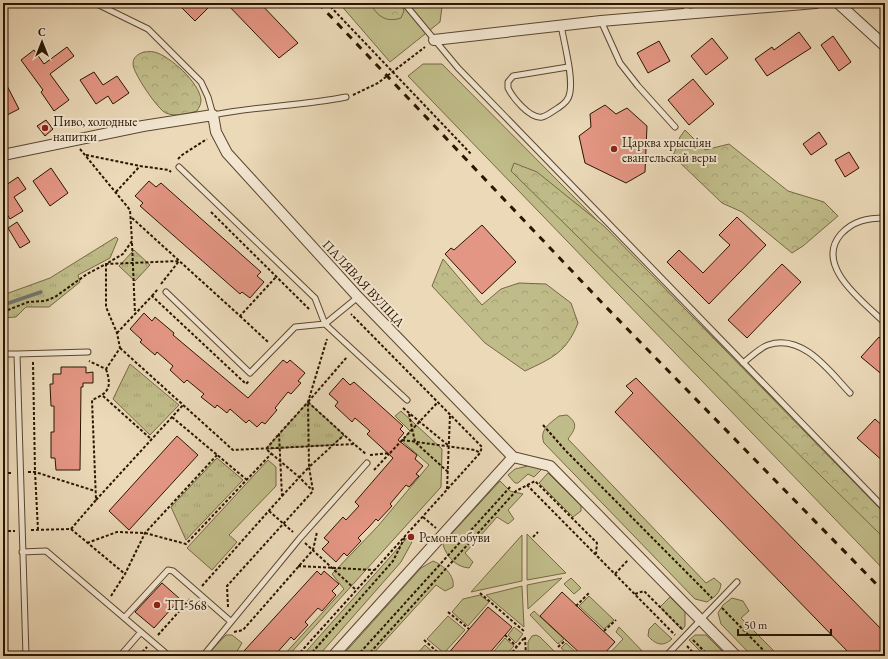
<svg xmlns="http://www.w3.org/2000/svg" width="888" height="659" font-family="'EB Garamond',serif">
	<defs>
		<pattern id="forest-crowns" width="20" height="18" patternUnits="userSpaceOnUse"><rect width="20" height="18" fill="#c0bc89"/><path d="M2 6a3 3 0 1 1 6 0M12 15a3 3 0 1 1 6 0" fill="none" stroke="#a5a174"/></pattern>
		<pattern id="park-tufts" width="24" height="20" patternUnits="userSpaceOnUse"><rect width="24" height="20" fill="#c0bc89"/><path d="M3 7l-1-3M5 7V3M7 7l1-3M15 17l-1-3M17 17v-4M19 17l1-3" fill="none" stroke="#a5a174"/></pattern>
	</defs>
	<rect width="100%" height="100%" fill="#ebd9b8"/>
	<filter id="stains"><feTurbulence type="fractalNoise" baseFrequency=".005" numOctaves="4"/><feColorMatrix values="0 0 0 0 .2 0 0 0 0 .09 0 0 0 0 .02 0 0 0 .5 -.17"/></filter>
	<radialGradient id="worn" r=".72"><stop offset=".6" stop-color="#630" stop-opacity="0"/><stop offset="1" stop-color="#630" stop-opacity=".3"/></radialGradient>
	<path fill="#c0bc89" stroke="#766844" d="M339,3H429L442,7L440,22L390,62Z
		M423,64H442L804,429L885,513V571L408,76Z
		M401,411L442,449L441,487L288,656H283L344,589L332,574L378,526L429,465L402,441L410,431L395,416Z
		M567,415C579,424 575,429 568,439L706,583L714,578L721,584C720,594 714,597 707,602L695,599L544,443C539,430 549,424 559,416Z
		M268,460L276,467V486L229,535L237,542L212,570L187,548Z
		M532,465L543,468L534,477L528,474L518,483H515L508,475L515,469Z
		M548,473L581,506V511L573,517L539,483Z
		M500,481L510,491L523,494L508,510L514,519L508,524L497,517L465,553L473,562L469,568C456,567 447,557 443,545L445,541Z
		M527,534L566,573L527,580Z
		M522,535V581L471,592Z
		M407,538L412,542L401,562L321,653L319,656H302Z
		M433,561C443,565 455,575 453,587L445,591L436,585L371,656H342L421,568Z
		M562,578L528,609L527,585Z
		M571,578L581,588L574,594L564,584Z
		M522,586L524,627L486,595Z
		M480,595L489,602L468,626L452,612L463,599Z
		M589,596L614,620L604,629L579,606Z
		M670,597L685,612V626L682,630L660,607Z
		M732,598L743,601L749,611L741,618L779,656H752L721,624L718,613L723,605Z
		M534,611L564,639L558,644L530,615Z
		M448,616L465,630L444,653L427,639Z
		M655,623L672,639C663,647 656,645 648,636L649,629Z
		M514,627L523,634L516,643L508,635Z
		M619,627L647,656H607L623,639L616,632Z
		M226,635H232L242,643L236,653L238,656H206Z
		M536,635L540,637L559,656H528V642L532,636Z
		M695,635H706L727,656H705L689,640Z
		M505,638L514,646L505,656H490Z
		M566,643L580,656H570L561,648Z
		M425,645L437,656H415Z"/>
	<path fill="url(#forest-crowns)" stroke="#766844" d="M370,3H401L404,11L401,18C386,23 377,16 370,3Z
		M144,52C147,52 151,51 154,52C169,55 200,83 201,100C201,105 199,107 197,111C187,114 175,117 166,113C158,110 133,73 133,64C133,57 138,54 144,52Z
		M685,130L705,150L729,144L788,191L824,202L838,216L803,246L792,253L742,212L722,203L673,156L680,137Z
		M514,163L537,172L604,226L885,514V539L511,171Z
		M443,259L482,305L501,289L519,283L546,284L571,303L578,323C566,353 552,358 525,371L485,343L432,286Z"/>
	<path fill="url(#park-tufts)" stroke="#766844" d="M116,237L118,239L110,258L78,275L80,282L49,307H26L16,317L3,318V295L50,278Z
		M134,250L150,265L135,281L119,266Z
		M130,364L179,405L150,435L113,399Z
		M308,402L344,435L333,445L266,449Z
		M217,458L243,480L186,540L171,507Z"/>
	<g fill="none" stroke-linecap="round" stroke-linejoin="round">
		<path stroke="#717670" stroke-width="3.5" d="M3,305L41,292"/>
	</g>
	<path fill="#e49684" stroke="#2b1500" d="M177,3H213L195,21Z
		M226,3H260L298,43L279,58Z
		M799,32L811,48L767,76L755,59L772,47L774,50Z
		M833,36L851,62L839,71L821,45Z
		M712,38L728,58L706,75L691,56Z
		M659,41L670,61L648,73L637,53Z
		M67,47L74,56L50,74L69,100L54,111L41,92L43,90L21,60L34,50L44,64Z
		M94,72L103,85L117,76L129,93L113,104L108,96L96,104L80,80Z
		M3,78L19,109L3,117Z
		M693,79L714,104L689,125L668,100Z
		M605,105L616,114L627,108L647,126L645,172L626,183L585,163L579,136L591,127L590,114Z
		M46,120L53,129L45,136L37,126Z
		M819,132L827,144L811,155L803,144Z
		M849,152L859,168L845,177L835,160Z
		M51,168L68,193L50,206L33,181Z
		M18,177L26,189L14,197L23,211L10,219L3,208V181L6,185Z
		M149,181L156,187L161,183L261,272L257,276L264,282L250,298L242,292L240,294L140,206L143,203L135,196Z
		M737,217L766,245L709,304L667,262L679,250L703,273L730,245L719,235Z
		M17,222L30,242L20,248L8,228Z
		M482,225L516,262L482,294L445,254L451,248L454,250Z
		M782,264L801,282L747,338L728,320Z
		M144,313L152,321L155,317L174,333L173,335L248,398L283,360L287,363L290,360L305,373L298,381L301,383L291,394L288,392L275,408L277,410L265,424L262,422L257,427L249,420L246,423L230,409L227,413L217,405L215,408L201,397L204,394L187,380L184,383L170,370L173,366L157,352L155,355L140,342L142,340L130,329Z
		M879,337L885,342V377L861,357Z
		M61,367H86V373L93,372V383H83V387H81L80,470H56L55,458H51V432H54V406H51L50,384H53V374H61Z
		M343,378L350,385L354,382L403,426L400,429L404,433L398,440L417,455L415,459L423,466L416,474L419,476L409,487L406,485L390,504L392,506L378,521L376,519L369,527L358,538L361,541L347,556L344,553L336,562L322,549L329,542L324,538L343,517L346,520L359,506L355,502L393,458L367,434L370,431L355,418L352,422L335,406L338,402L329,394Z
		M636,378L885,633V656H852L615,412L633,393L626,386Z
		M875,419L885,428V463L857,438Z
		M177,436L198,455L129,530L109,511Z
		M317,571L321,575L324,571L339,584L332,591L336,595L322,611L318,608L305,622L308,625L294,640L291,637L274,656H249L244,651Z
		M162,583L180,599L154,628L135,612Z
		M562,592L615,642L602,656H583L540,616Z
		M488,607L512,627L487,656H446Z"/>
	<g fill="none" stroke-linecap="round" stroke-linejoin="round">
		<g stroke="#5b462e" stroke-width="7">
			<path id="service" d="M95,3L148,29L201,82L208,97L213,115C257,106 302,106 346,97
				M404,3L458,68L885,509
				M686,3L687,14
				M601,21L620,63L638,86L675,127
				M561,25C564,43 573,75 570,92C569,100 564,104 558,108C553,111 547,116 542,117C530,119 513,98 508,88V82L513,76L568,67
				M179,167L315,298L325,324L407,400
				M885,218C867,218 853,221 841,234C813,266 865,303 885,323
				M166,292L250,373L295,327L325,324L358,297
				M3,354H17
				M743,363C751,357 759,348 768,345C803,333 830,372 850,393
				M22,552L46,551L169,656
				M125,617L168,570L173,571L229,620
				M26,656L17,354L88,352
				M120,656L141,632
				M203,656L300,538L367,463
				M666,656L737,582"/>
		</g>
		<g stroke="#5b462e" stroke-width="12">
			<path id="minor" d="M838,3L885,46
				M434,40L601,21L816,3
				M3,155L143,126L213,115L216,132L227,153L358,297L513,457
				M513,457L550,466L736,656
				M333,656L513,457"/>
		</g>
		<path stroke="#2b1500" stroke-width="2" stroke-dasharray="3 2" stroke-linecap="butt" d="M327,3L472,155
			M353,95L378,83L425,47
			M80,149L130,210L132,241L123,254L106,264V307L117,333L120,348L106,369L89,361
			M86,155L140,166L169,170L171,172
			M178,159L182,155L207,139
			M116,192L140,166
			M211,212L310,310
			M132,218L240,316L276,277
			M132,243L135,314
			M161,284L179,261
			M152,296L158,289
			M3,312L28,302L45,301L55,297L87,274L106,264L179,261
			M240,316L268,342
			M117,333L152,296L246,384L249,381
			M120,348L233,450L354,444L366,454
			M33,362L35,472L38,530
			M103,396L151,439
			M308,402L354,444
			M403,408L449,446
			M409,414L415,442L448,472
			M172,417L247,480
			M543,425L566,451L712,598
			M278,435L266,449L299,477L312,490
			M402,440L475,450L480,453
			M370,455L390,453L438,402
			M374,470L389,454
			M28,472H35L95,491
			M3,473H12
			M527,485L675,635
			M447,489L450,415
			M282,496L309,467L308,402L347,357
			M96,500L183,405
			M269,511L293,532
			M423,517L436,528
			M71,529L125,574
			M31,530L71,529L96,500L92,400C109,393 112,387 106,369
			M3,531H15
			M533,537L538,532
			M87,543L117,532L145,533L186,544L272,453
			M305,543L356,590
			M298,566L374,570
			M615,574L628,560
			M202,586L282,496L279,434L308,402L327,339
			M480,593L525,632
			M635,594L644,591L682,629
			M111,596L125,574L145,533L217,455
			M576,606L589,593
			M228,607L227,586L313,491L309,467L344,435
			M722,608L769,656
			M448,612L469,629
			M3,627L4,656
			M604,631L616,620
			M234,632L243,630L313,550L317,532
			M158,635L191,598
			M505,635L517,647
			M424,640L442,656
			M693,640L709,656
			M687,646L696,656
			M558,647L566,640
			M139,656L147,647
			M297,656L480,453L482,447L351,314
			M309,656L393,561L405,537
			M357,656L511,486
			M367,656L516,491L535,481L597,543L596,554
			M509,656L525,637L526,656"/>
		<use href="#service" stroke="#f2e6d1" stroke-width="5"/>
		<use href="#minor" stroke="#f2e6d1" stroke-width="10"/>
		<path stroke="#2b1500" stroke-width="3" stroke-dasharray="7 7" stroke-linecap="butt" d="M318,3L606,307L885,593"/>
	</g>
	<g fill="#8f2418" stroke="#f2e6d1" stroke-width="1.5">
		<circle cx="45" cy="128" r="4"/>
		<circle cx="614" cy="149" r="4"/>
		<circle cx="411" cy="537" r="4"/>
		<circle cx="157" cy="605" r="4"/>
	</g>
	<g text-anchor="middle" stroke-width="4" stroke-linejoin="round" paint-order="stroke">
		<g font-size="13" fill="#2b1500" stroke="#f2e6d1" text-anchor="start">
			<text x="53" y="126">Пиво, холодные<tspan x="53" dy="15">напитки</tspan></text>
			<text x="622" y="147">Царква хрысціян<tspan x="622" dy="15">евангельскай веры</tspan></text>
			<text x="419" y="542">Ремонт обуви</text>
			<text x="165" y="610">ТП-568</text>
		</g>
		<g font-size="13" fill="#2b1500" stroke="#f2e6d1">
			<text transform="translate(364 283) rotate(47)" y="5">ПАЛЯВАЯ ВУЛІЦА</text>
		</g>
	</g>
	<rect width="888" height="659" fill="none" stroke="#ebd9b8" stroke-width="16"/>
	<rect x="4" y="4" width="880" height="651" fill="none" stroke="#2b1500" stroke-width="2"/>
	<rect x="8" y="8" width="872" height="643" fill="none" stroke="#2b1500"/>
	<g transform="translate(42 42)" stroke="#f2e6d1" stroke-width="3" paint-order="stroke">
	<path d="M0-3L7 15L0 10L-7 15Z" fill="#2b1500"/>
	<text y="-6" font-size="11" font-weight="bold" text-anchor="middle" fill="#2b1500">С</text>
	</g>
	<path d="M738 629v6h93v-6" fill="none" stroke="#2b1500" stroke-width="2"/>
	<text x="744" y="629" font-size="12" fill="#2b1500" stroke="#f2e6d1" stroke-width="3" paint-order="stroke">50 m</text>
	<rect width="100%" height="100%" filter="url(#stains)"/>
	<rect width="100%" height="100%" fill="url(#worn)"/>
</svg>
